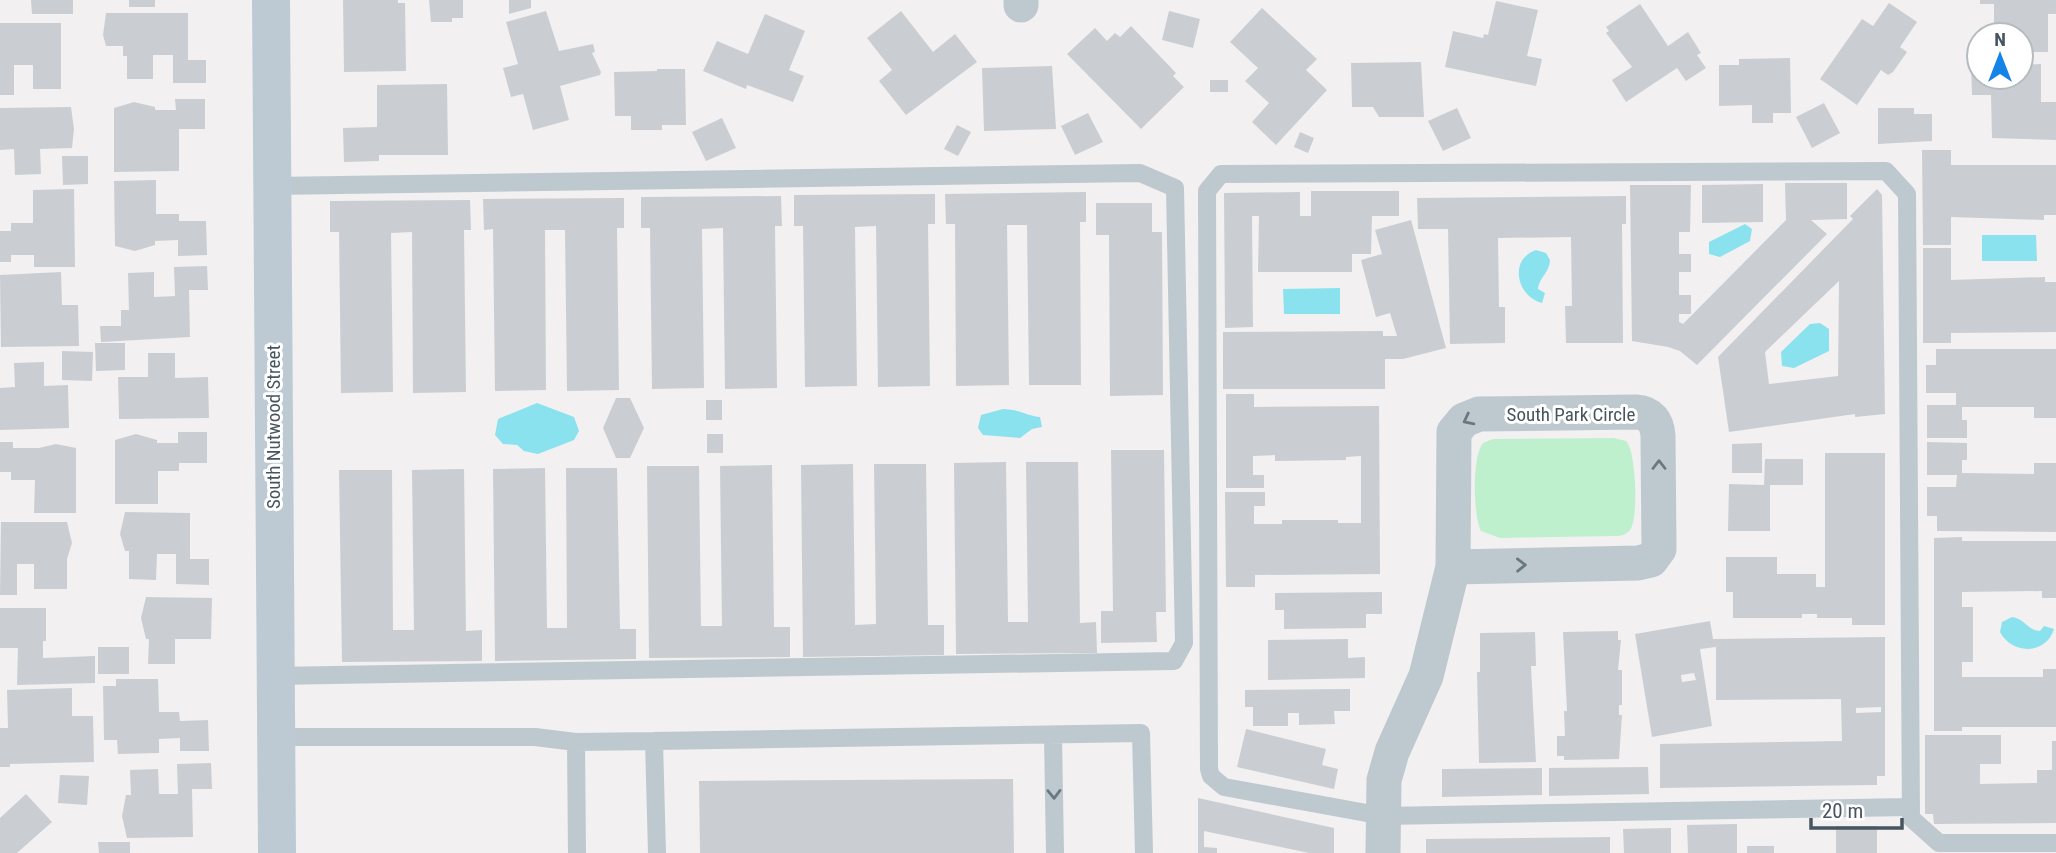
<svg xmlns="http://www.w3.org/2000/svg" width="2056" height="853" font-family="'Roboto Condensed',sans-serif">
	<rect width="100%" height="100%" fill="#f2f0f0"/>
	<path fill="#bef0cd" d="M1614,438L1626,441C1636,450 1639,519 1630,530C1626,535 1621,536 1615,536L1500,538L1481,531C1473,516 1472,456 1483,443L1493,439Z"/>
	<path fill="#8ae2ee" d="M1745,224L1752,229L1750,241L1720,257L1709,254V242Z
		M1982,235H2036L2037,261H1982Z
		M1536,250L1546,253L1550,260C1550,272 1538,279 1538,289L1545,293L1542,303C1516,296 1509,259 1536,250Z
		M1340,288V314H1284L1283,289Z
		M1820,323L1829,329V351L1794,368L1782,366L1781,352L1810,324Z
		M537,403L574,417L579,431L574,440L538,454L524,451L517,445L503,444L495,435L498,419Z
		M1003,409C1018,409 1028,416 1040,417L1042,427L1032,429L1020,438L983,435L978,428L981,415Z
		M2012,617C2024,618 2028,631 2040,631L2044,626L2054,629C2046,655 2012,655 2000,632L2002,622Z"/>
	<path fill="#caced2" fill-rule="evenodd" d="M31,0H73V14H32Z
		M129,0H155V7H129Z
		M343,0H398V3H405L406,71L344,72Z
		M429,0H463V18H452V22H431Z
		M509,0H531V8L509,14Z
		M1980,0H2056V14H2048V52H2021V35H1994V4H1980Z
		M1496,1L1538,10L1527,56L1542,59L1536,86L1445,67L1453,31L1483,38L1484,34L1488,35Z
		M1889,3L1917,22L1900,47L1907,52L1893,72L1888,75L1881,70L1857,105L1820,79L1862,19L1873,26Z
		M1640,4L1668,46L1688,32L1701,53L1697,55L1706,68L1686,81L1677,68L1626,102L1612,80L1632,67L1606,33L1609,31L1606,27Z
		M1262,8L1317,59L1306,70L1327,90L1276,145L1252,122L1269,103L1245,81L1258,68L1230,42Z
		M546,11L559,51L593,44L595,52L592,53L601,72L600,75L560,86L569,120L533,130L523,94L511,97L503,68L518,64L506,22Z
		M901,11L933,52L955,34L977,62L906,115L879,81L892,70L867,38Z
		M1169,11L1200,19L1193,48L1162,40Z
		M106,13H188V60H206V83H173V55H153V79H127V56H123V46H106L103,35Z
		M765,14L805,31L789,70L804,76L793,102L747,85L746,89L703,71L717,41L748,54Z
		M0,23H61V89H33V65H14V95H0Z
		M1131,26L1176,73L1173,76L1184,87L1141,129L1067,54L1095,28L1107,41L1115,33L1120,37Z
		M1790,58L1791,113H1773V123H1752V105L1719,106V65H1739V59Z
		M1979,61V77H2021V65L2041,64V102H2056V140L1992,138L1991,95H1972L1971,62Z
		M1421,62L1424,117H1379L1373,107H1352L1351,63Z
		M1052,66L1056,129L984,131L982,68Z
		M657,69H685L686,125H662V130H631V116H615L614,72L657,71Z
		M1210,80H1228V92H1210Z
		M447,84L448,155H379V161L344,162L343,128L377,127V85Z
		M175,99H205V129H179V171L114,172V108L134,102L155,107V110H176Z
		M1824,103L1840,133L1812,148L1796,117Z
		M71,107L74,129L72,148L40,149L41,174L15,175L14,149L0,150V108Z
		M1457,108L1471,138L1443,151L1428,121Z
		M1878,108H1914V114H1932V141L1878,144Z
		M1088,113L1103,142L1075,155L1061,126Z
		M722,118L736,148L706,161L692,132Z
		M957,125L971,132L958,156L944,149Z
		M1300,132L1314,138L1308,153L1294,147Z
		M1922,150H1951V165H2056V215H2044V220L1951,217V245H1923Z
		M62,156H88V184L63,185Z
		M156,180V214H179V221H206L207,255L178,256V240L155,241V245L135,251L115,246L114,181Z
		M1785,183H1847V219L1811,220L1827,234L1697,365L1680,351L1668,347L1632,341L1630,185H1691L1690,232H1679V254H1691V272H1679V295H1691V314H1679V322L1683,324L1786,220Z
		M1763,184V222L1702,223V185Z
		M74,189L75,267H34V255H11V262H0V231H11V223H33V190Z
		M1877,189L1882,195L1885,414L1855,417V414L1729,432L1718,357L1853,219L1850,216ZM1839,281L1838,376L1769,384L1765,352Z
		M1311,191H1399V216H1372L1371,254H1352V272H1258L1259,216H1252L1253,327L1225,328L1224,193L1300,192V216H1311Z
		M1086,192V222H1080L1081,385H1029L1027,225H1007L1009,385L956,386L955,224H946L945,194Z
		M935,194V224H928L930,386L878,387L876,226L855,227L857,386L805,387L803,226H794V195Z
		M781,196L782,226H775L777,388L725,389L723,228L702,229L704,388L652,389L650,228H641V197Z
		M1626,196V224H1622L1623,343H1566L1565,306H1572L1571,237L1498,238L1499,307H1505V343L1450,344L1448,229H1418L1417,198Z
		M624,198V228H617L619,390L567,391L565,230H545L546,390L495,391L493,229L484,230L483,199Z
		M470,200L471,230H464L466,392L413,393L412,232L391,233L393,392L341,393L339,232H330V201Z
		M1096,203H1152V232H1162L1163,395L1110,396L1109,235H1096Z
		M1411,220L1446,348L1403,359H1385V389H1223V332L1383,331V336H1397L1390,313L1376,317L1361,260L1382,254L1375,230Z
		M1923,248H1951V280L2045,277V282H2056V332L1951,333V343H1923Z
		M207,266L208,290H189L190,337L101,342L100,326H121V310H129L128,273L154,272V297L175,296L174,267Z
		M61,272L62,305H78L79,346L1,347L0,275Z
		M95,343H125V370L96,371Z
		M1936,349H2056V418H2034V407H1962V420H1967V438H1927V405H1956V393H1926V365H1936Z
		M62,351L93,352L92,381L62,380Z
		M148,353H175V378L208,377L209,418L119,419L118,377H148Z
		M44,362V386L68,385L69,428L0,430V388L15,387L14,363Z
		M1226,394H1254V407L1379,406L1380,574L1255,575V587H1226L1225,492H1265V506H1254V524H1282V520H1338V523H1361V456L1346,457V460L1275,461V455L1253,456V475H1264V488H1226Z
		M616,398H630L644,428L630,458H616L603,428Z
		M706,400H722V420H706Z
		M178,432H207V463H179V471H158V504H115V440L136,434L157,440V443H178Z
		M707,434H723V453H707Z
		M0,442H13V448H39L56,444L76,448V513H34L35,480H11V472H0Z
		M1927,442L1967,443V460H1962V473L2034,474V463H2056V532L1937,531V516H1927V487H1956L1957,475H1927Z
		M1762,443V473H1732V444Z
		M1111,450H1164L1166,612H1156L1157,642L1101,643V611H1113Z
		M1825,453H1885V625H1852V618H1817V614H1802V618H1733V592H1726V557H1777V574H1816V587H1825Z
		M1765,459H1803V485H1770V531H1728L1729,484L1764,485Z
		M1006,462L1008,622H1028L1026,462H1078L1080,623L1096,622L1097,653L956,654L954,463Z
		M853,464L855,625L876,624L874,464H926L928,625H944V655L803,657L801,465Z
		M772,465L774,627H790V657L649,658L647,466H699L701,626H722L720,466Z
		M545,468L547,628H567L566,468H617L620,629H636V659L495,661L493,469Z
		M464,469L466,631L482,630V661L342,662L339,470H392L393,630H414L412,470Z
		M125,512L190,513V559H209V585L176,584V554H157L156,580L129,579V551H125L120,534Z
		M1,522H67L72,543L67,559V589H34V564H17V595H0Z
		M1962,537V541H2056V598H2042V591L1962,592V607H1973V662H1962V677H2043V669H2056V727H1962V731H1934V538Z
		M1382,592V614H1366V628L1284,629V610H1275V593Z
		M146,597L212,598L211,639H175V664H148L149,639H146L141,618Z
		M0,608H46V641H43V658L95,656V683L17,685L18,648H0Z
		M1710,621L1713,639L1885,637V776H1877V785L1660,788V744L1842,741L1841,699L1716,700V647L1700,649L1712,726L1652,737L1635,634ZM1694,673L1696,680L1682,682L1681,675ZM1881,707V712L1856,713V708Z
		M1618,631V640H1621L1618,670H1622V705H1619V715H1622L1619,759L1564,760V756H1557V736H1565L1564,711H1567L1563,632Z
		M1535,632L1536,666H1531L1536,762L1479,763L1477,672H1480V633Z
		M1348,639V658L1365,657V678L1268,680V640Z
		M98,647H129V674H98Z
		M116,679H158L159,712H179L180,721L208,720L209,751H180V738L159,739V753L118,754L117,740H104L103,686H116Z
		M72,688V716H93L94,762L10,764V767H0V728H8L7,690Z
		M1350,689V711H1334L1335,724L1299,725V713H1288V726H1253V707H1245V690Z
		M1246,729L1326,749L1322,765L1338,769L1334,789L1237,767Z
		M1925,735H2001V764H1980V784L2037,783V770H2052V741H2056V823L1934,824L1933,814H1925Z
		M211,763L212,789H192L193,837L127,838L122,816L126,795H131L130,770L158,769L159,794H178L177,764Z
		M1648,767L1649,794L1549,796V768Z
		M1542,768V795L1442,797V769Z
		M60,775L89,776L87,805L58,803Z
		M1013,779L1014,853H700L699,781Z
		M26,794L52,822L17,853H0V818Z
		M1198,798L1334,828V853H1309L1204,831V847L1217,848V853H1198Z
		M1737,824V853H1688L1687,825Z
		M1836,826H1877V853H1836Z
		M1671,828V853H1624L1623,829Z
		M1610,837V853H1426V839Z
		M98,842H130V853H99Z
		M1747,846H1774V853H1747Z"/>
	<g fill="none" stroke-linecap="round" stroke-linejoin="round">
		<path stroke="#bdc9cf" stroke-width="18" d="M272,186L1140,173L1175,188L1184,643L1174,661L274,676
			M1053,735L1055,853
			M275,737H535L576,742
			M1909,807L1383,816L1224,787L1211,776L1209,769L1207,191L1221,174L1886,171L1907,194L1911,818L1939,843H2056
			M577,853L576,742L654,741
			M657,853L654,741L1141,733L1144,853"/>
		<path stroke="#bdc9cf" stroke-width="35" d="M1021,0V5
			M1383,853L1384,780L1392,752L1426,676L1453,567L1454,432L1464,420L1479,414L1636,412C1651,413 1657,422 1658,436L1659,549L1651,560L1638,563L1453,567"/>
		<path stroke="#bdcad4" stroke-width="38" d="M271,0L277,853"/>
	</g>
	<defs><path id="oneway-chevron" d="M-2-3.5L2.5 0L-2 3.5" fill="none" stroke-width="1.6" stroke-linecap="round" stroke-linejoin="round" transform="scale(1.75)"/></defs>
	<g stroke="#6a7880">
		<use href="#oneway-chevron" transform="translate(1468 420) rotate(153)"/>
		<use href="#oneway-chevron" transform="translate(1659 465) rotate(-90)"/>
		<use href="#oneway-chevron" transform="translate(1521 565) rotate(-1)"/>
		<use href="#oneway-chevron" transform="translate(1054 794) rotate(89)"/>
	</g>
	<g text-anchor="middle" stroke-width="6" stroke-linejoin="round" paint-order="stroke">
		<g font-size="19" fill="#47555e" stroke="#fff">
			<text x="1571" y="421">South Park Circle</text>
			<text transform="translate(273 427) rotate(-90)" y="7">South Nutwood Street</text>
		</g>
	</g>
	<g transform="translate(2000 56)"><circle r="33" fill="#ffffff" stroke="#b5bbbf" stroke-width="2"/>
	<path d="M0-5L12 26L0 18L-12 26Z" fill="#1583e8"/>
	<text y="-10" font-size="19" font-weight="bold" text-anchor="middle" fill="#47555e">N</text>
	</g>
	<path d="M1811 818v10h91v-10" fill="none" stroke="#47555e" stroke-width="3.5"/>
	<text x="1822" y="818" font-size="21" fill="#47555e" stroke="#ffffff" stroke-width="5" paint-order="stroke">20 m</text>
</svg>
